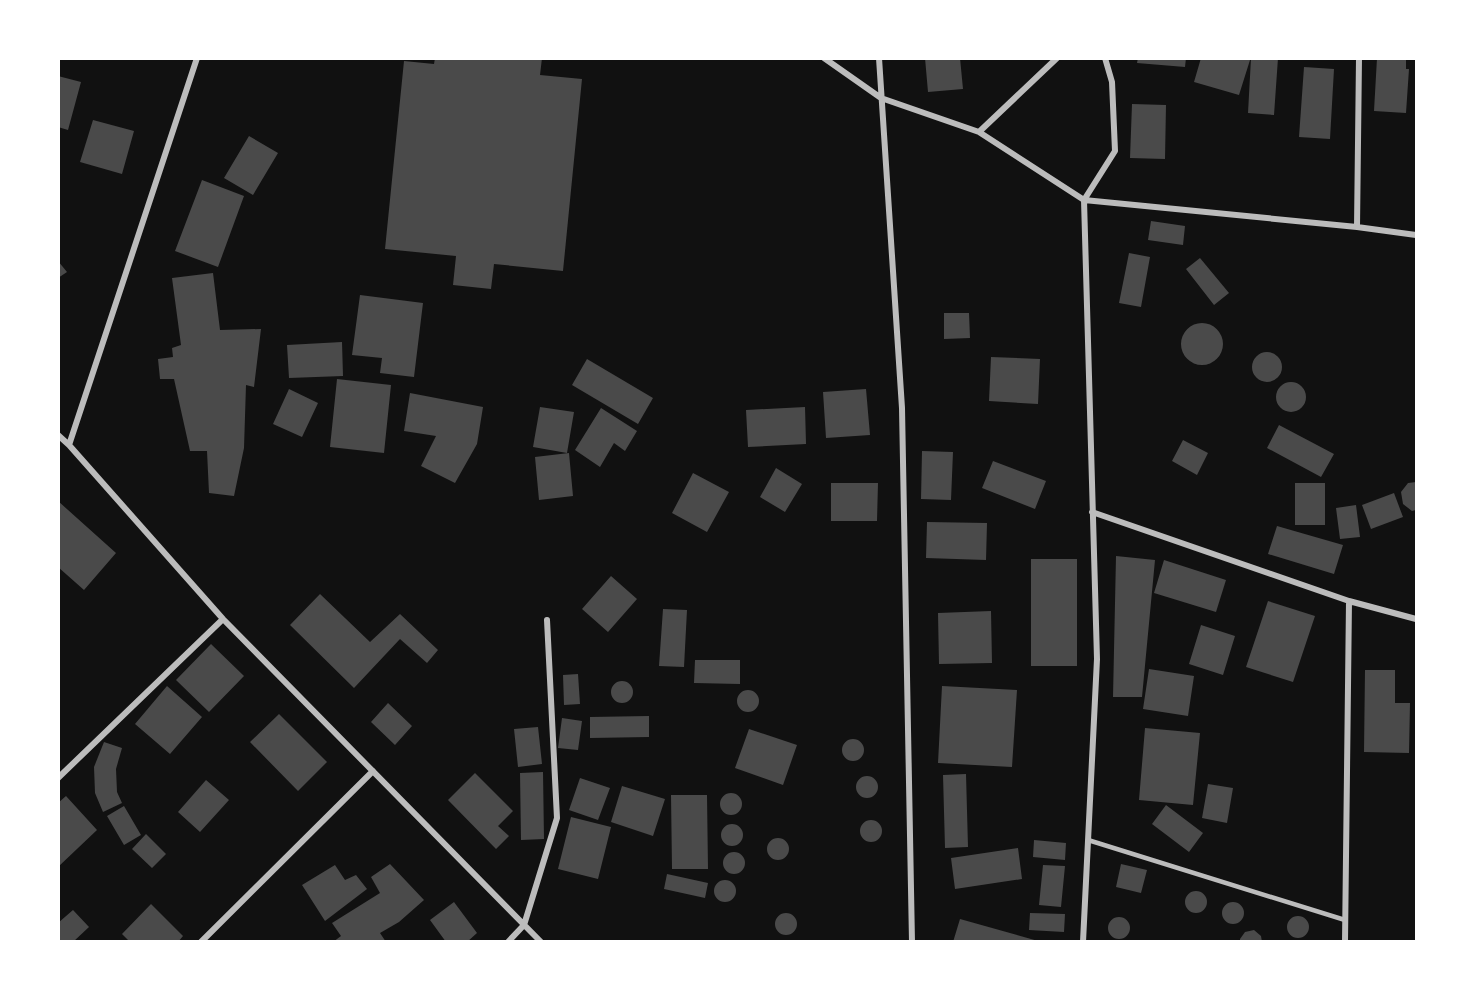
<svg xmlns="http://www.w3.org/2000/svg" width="1475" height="1000" font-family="Bitter,serif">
	<rect width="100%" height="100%" fill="#111"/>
	<path fill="#4a4a4a" d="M435,58H542L540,75L582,79L563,271L494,264L491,289L453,285L456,256L385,249L404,61L434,64Z
		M925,58H960L963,89L928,92Z
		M1138,58H1186L1185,67L1137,63Z
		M1201,58L1250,60L1239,95L1194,82Z
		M1251,58H1278L1274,115L1248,113Z
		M1377,58H1406V69H1409L1406,113L1374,111Z
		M1304,67L1334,69L1330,139L1299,137Z
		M58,76L81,82L68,130L58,127Z
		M1132,104L1166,105L1165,159L1130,158Z
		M93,120L134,131L122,174L80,162Z
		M249,136L278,153L253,195L224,178Z
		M202,180L244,196L218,267L175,251Z
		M1151,221L1185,226L1183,245L1148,240Z
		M1129,253L1150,257L1141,307L1119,303Z
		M1200,258L1229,293L1214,305L1186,269Z
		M58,261L67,272L58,278Z
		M213,273L220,330L261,329L254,387L246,385L244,448L234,496L209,493L207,451H190L174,379H160L158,359L173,357L172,348L181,345L172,278Z
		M360,295L423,303L414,377L380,373L382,358L352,355Z
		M944,313H969L970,338L944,339Z
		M1181 344a21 21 0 1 1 42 0a21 21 0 1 1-42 0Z
		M342,342L343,376L289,378L287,345Z
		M1252 367a15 15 0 1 1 30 0a15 15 0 1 1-30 0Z
		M991,357L1040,359L1038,404L989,401Z
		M587,359L653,398L638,424L572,385Z
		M337,379L391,385L384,453L330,447Z
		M1276 397a15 15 0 1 1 30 0a15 15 0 1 1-30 0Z
		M289,389L318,403L302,437L273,424Z
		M866,389L870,435L826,438L823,392Z
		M410,393L483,407L477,444L455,483L421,466L436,436L404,431Z
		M540,407L574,412L567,453L533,447Z
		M805,407L806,444L748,447L746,410Z
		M601,408L637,431L625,451L614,443L600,467L575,450Z
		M1279,425L1334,454L1321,477L1267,448Z
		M1183,440L1208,453L1197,475L1172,461Z
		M922,451L953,452L951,500L921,499Z
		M569,453L573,496L539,500L535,457Z
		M993,461L1046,481L1035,509L982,488Z
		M776,468L802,484L785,512L760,497Z
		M693,473L729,492L707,532L672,513Z
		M1416,482V510L1412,511L1403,504L1401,492L1408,483Z
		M831,483H878L877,521H831Z
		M1295,483H1325V525H1295Z
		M1394,493L1403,517L1371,529L1362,505Z
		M58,501L116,553L84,590L58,567Z
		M1356,505L1360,537L1340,539L1336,508Z
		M927,522L987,523L986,560L926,558Z
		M1277,526L1343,545L1334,574L1268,554Z
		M1116,556L1155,560L1142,697H1113Z
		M1031,559H1077V666H1031Z
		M1164,560L1226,580L1216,612L1154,593Z
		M611,576L637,599L608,632L582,609Z
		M320,594L370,642L400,614L438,650L427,663L400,639L354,688L290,625Z
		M1268,601L1315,616L1293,682L1246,667Z
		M663,609L687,610L684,667L659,666Z
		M991,611L992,663L939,664L938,613Z
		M1201,625L1235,636L1223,675L1189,664Z
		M211,644L244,676L209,712L176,680Z
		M695,660H740V684L694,683Z
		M1149,669L1194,676L1188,716L1143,709Z
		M1365,670H1395V703H1410L1409,753L1364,752Z
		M578,674L580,704L564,705L563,675Z
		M611 692a11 11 0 1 1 22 0a11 11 0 1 1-22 0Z
		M167,686L202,717L170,754L135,724Z
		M942,686L1017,690L1012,767L938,763Z
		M737 701a11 11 0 1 1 22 0a11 11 0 1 1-22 0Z
		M388,703L412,726L395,745L371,722Z
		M279,714L327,762L298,791L250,742Z
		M649,716V737L590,738V717Z
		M562,718L582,721L578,750L558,748Z
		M538,727L542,764L518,767L514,729Z
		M1145,728L1200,733L1193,805L1139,800Z
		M749,729L797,745L783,785L735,768Z
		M842 750a11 11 0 1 1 22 0a11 11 0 1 1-22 0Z
		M104,742L122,748L116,769L117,792L122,803L103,812L95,793L94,767Z
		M543,772L544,839L521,840L520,773Z
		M475,773L513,811L498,826L509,836L496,849L448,800Z
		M966,774L968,847L945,848L943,775Z
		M856 787a11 11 0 1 1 22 0a11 11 0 1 1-22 0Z
		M580,778L610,788L598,820L569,810Z
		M206,780L229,800L200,832L178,812Z
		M1208,784L1233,788L1227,823L1202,818Z
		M622,786L665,799L653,836L611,822Z
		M720 804a11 11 0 1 1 22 0a11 11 0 1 1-22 0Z
		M671,795H707L708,869H672Z
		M66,796L97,830L58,867V803Z
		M1166,805L1203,833L1189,852L1152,824Z
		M124,806L141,835L124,845L107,816Z
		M571,817L611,827L598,879L558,869Z
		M860 831a11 11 0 1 1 22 0a11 11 0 1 1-22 0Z
		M721 835a11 11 0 1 1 22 0a11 11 0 1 1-22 0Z
		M146,834L166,854L152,868L132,849Z
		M767 849a11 11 0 1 1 22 0a11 11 0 1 1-22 0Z
		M1034,840L1066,843L1065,860L1033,857Z
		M1018,848L1022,879L955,889L951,858Z
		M723 863a11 11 0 1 1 22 0a11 11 0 1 1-22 0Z
		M390,864L424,900L399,922L380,933L386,942H333L341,936L332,923L380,893L371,877Z
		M1121,864L1147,870L1141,893L1116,887Z
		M335,865L345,880L356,875L367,889L325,921L302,885Z
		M1043,865L1065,866L1061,907L1039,905Z
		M667,874L708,883L705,898L664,889Z
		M714 891a11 11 0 1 1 22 0a11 11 0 1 1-22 0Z
		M1185 902a11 11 0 1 1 22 0a11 11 0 1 1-22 0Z
		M454,902L477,933L467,942H446L430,920Z
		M1222 913a11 11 0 1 1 22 0a11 11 0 1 1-22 0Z
		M151,904L183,936L178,942H130L122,934Z
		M73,910L89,927L73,942H58V923Z
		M1030,913L1065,914L1064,932L1029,930Z
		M775 924a11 11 0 1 1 22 0a11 11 0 1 1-22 0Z
		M1287 927a11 11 0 1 1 22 0a11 11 0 1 1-22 0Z
		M1108 928a11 11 0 1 1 22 0a11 11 0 1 1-22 0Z
		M960,919L1038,941V942H953Z
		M1254,930L1261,936L1262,942H1240V939L1245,932Z"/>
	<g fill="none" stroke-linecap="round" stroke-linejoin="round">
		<path stroke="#bcbcbc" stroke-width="4.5" d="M1088,840L1345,920"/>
		<path stroke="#bcbcbc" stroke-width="6" d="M824,58L881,98L979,132L1084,200L1357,227L1416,235
			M879,58L902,408L912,942
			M979,132L1057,58
			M1357,227L1359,58
			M58,435L69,445L223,619L541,942
			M69,445L197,58
			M1092,512L1349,601L1416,619
			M58,778L223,619
			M201,942L373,771
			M508,942L524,925L557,818L547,620
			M1083,942L1097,659L1084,200L1115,151L1112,82L1105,58
			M1345,942L1349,601"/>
	</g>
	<rect width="1475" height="1000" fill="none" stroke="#ffffff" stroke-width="120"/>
</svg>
